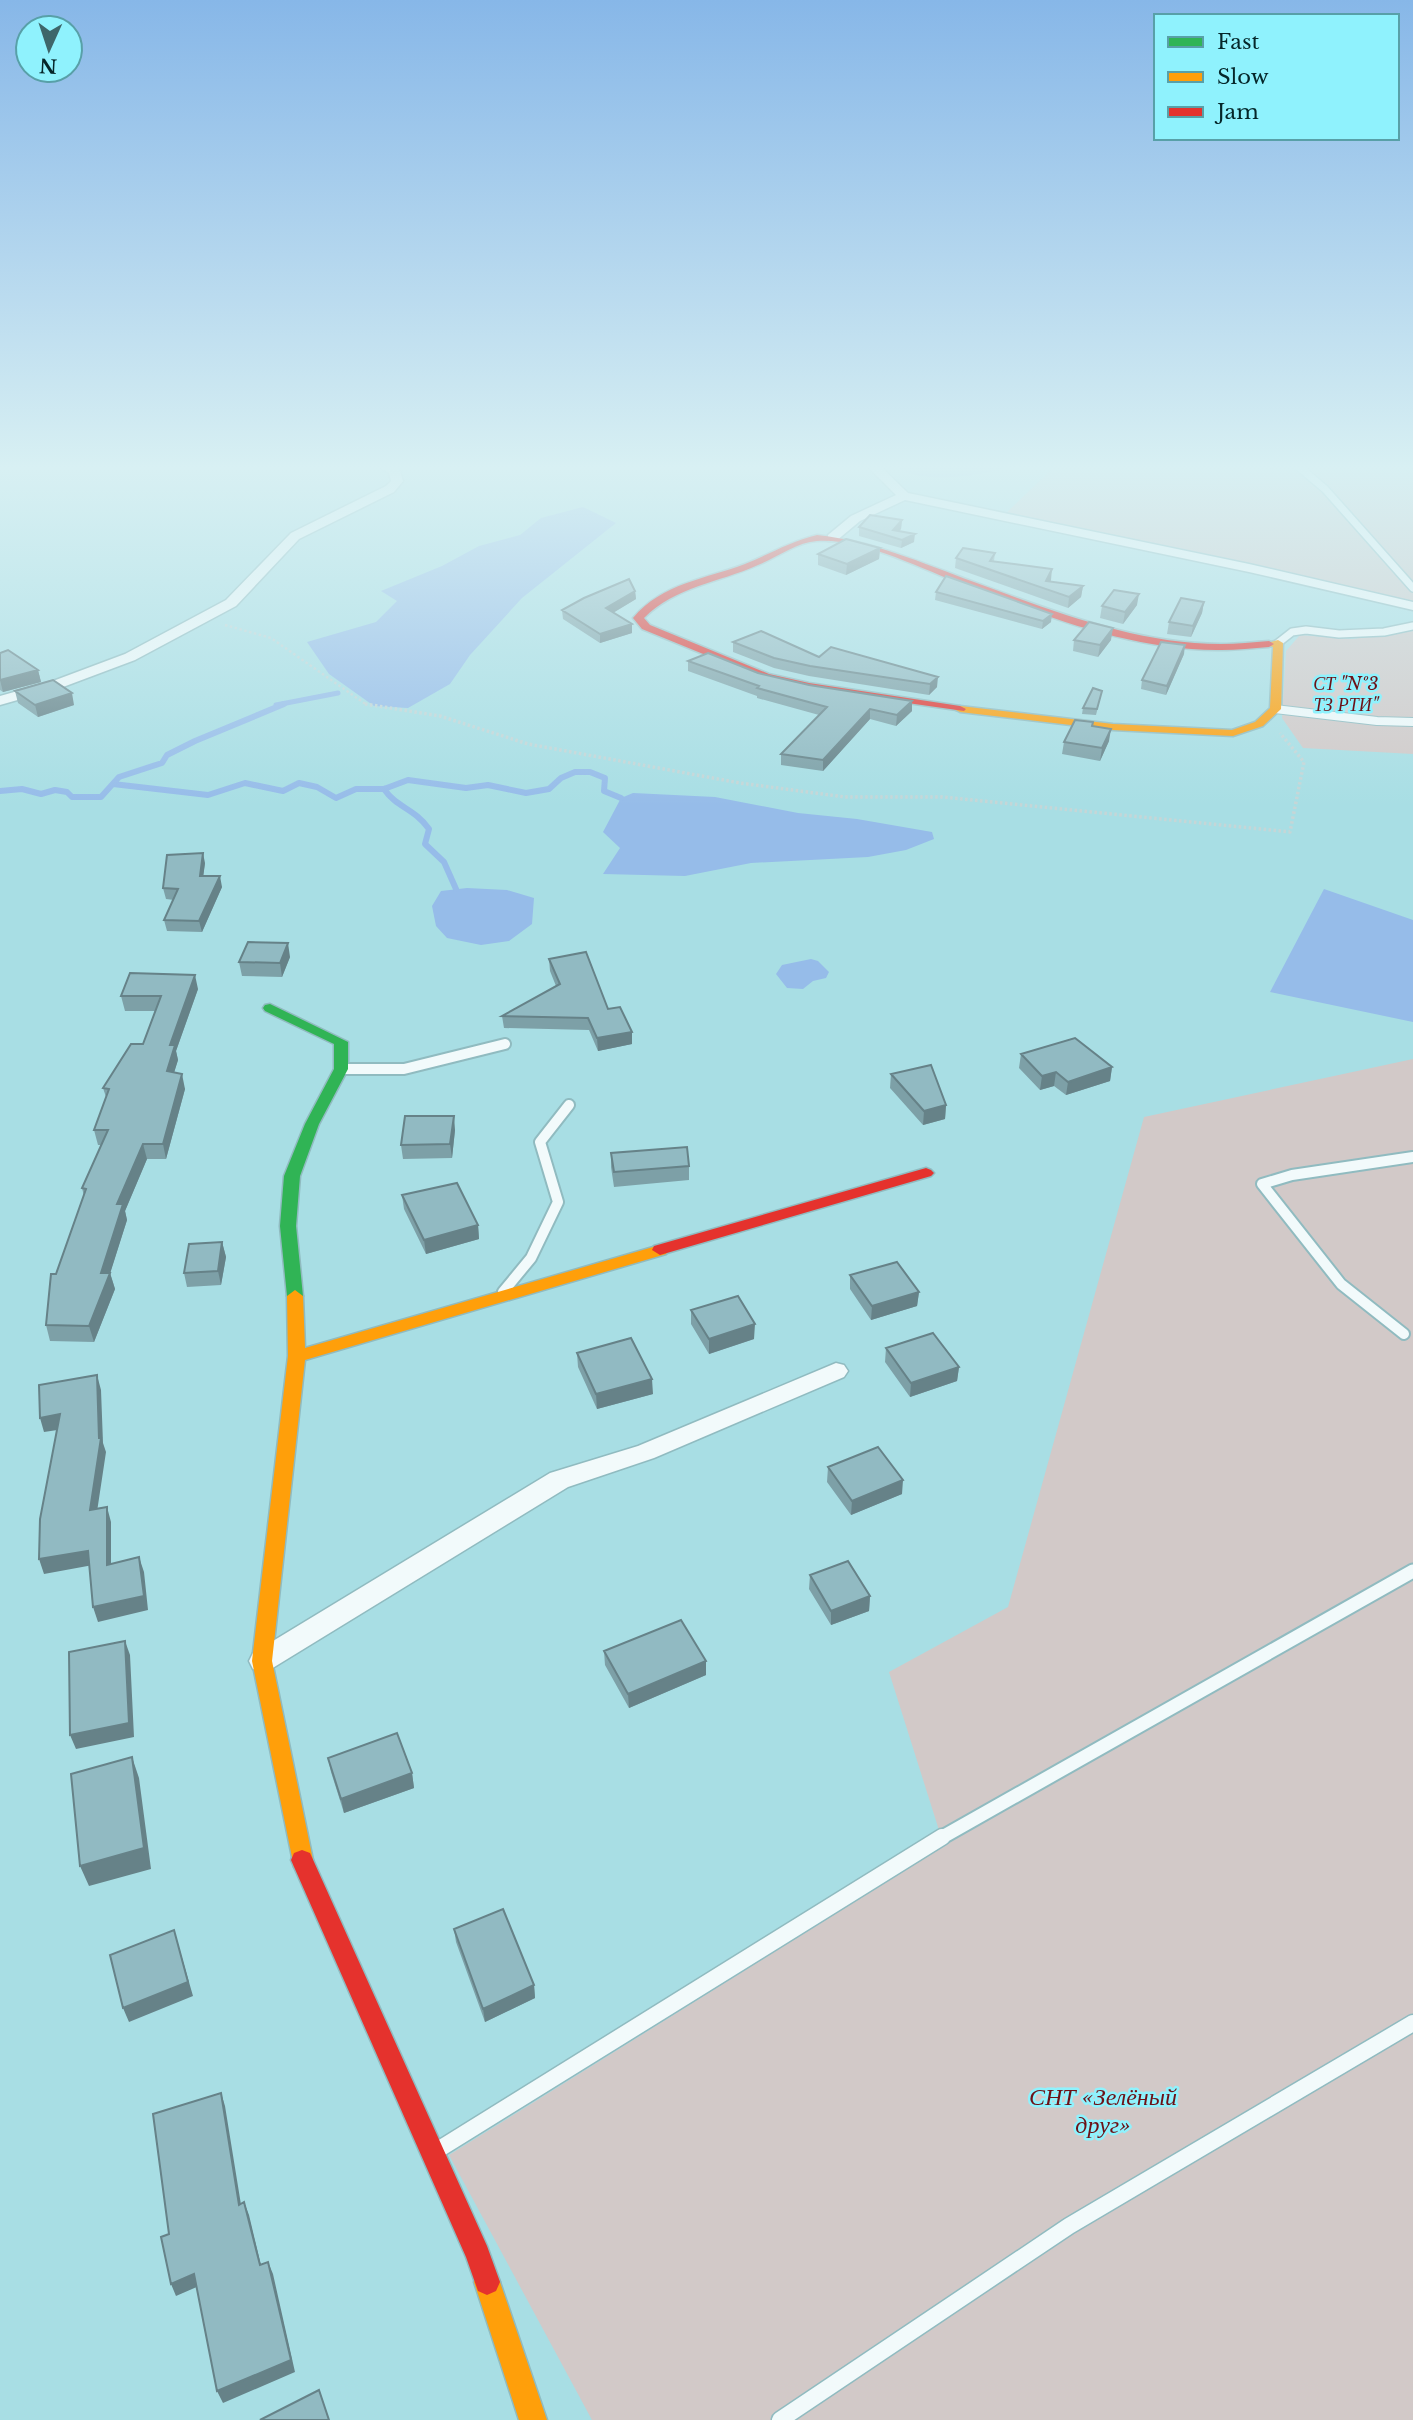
<svg xmlns="http://www.w3.org/2000/svg" width="1413" height="2420" font-family="'Libre Baskerville',serif">
	<rect width="100%" height="100%" fill="#a8dee4"/>
	<path fill="#d2c9c8" d="M1050,467H1413V601L1003,516L1052,469Z
		M1413,631V754L1303,748L1282,718L1286,651L1300,635L1352,639Z
		M1413,1059V2420H592L449,2155L944,1846L889,1672L1008,1607L1144,1117Z"/>
	<path fill="#96bce9" d="M897,467H1007C979,477 920,484 897,467Z
		M583,507L616,523L522,598L470,655L450,684L408,708L374,706L329,674L307,642L376,622L397,601L381,591L442,566L479,546L520,535L541,518Z
		M633,793L715,797L798,813L857,819L932,832L934,839L906,850L868,857L751,863L685,876L603,874L620,848L603,832L621,798Z
		M467,888L507,890L534,898L532,924L509,941L481,945L447,938L436,926L432,906L441,891Z
		M1324,889L1413,920V1022L1270,992Z
		M811,959L818,961L829,972L826,978L813,981L803,989L787,988L776,974L782,965Z"/>
	<g fill="none" stroke-linecap="round" stroke-linejoin="round">
		<path stroke="#96bce9" stroke-width="5" d="M276,705L338,693"/>
		<path stroke="#96bce9" stroke-width="6" d="M113,784L208,795L245,783L283,791L299,783L317,787L336,798L356,789H384L408,780L466,788L488,785L526,793L549,789L561,778L575,772H590L605,778L604,791L621,798
			M384,789C397,808 414,808 429,829L425,844L444,862L456,889
			M0,791L22,789L41,794L55,790L67,792L72,797H101L119,777L162,763L167,755L195,741L284,704"/>
		<g stroke="#90bbc0" stroke-width="10">
			<path id="lane-far4" d="M1299,467L1325,489L1413,588
				M1278,643L1292,632L1306,630L1339,634L1384,632L1413,626"/>
		</g>
		<g stroke="#90bbc0" stroke-width="10">
			<path id="lane-far3" d="M1275,709L1377,721L1413,722"/>
		</g>
		<g stroke="#90bbc0" stroke-width="14">
			<path id="lane-far2" d="M343,1069H404L505,1044
				M503,1292L531,1258L558,1202L540,1142L569,1105
				M1404,1334L1341,1284L1262,1184L1292,1175L1413,1157"/>
		</g>
		<g stroke="#90bbc0" stroke-width="17">
			<path id="lane-far1" d="M939,1839L1413,1571"/>
		</g>
		<g stroke="#90bbc0" stroke-width="19">
			<path id="lane" d="M441,2148L942,1837
				M780,2420L1069,2226L1413,2023"/>
		</g>
		<g stroke="#90bbc0" stroke-width="3">
			<path id="street" d="M380,467H395L400,471L403,481L394,492L299,539L236,606L135,660L63,687L0,705V696L53,681L125,654L226,600L291,533L386,486L391,481L389,473Z
				M868,467H881L908,493L1249,564L1413,602V610L1249,572L905,500L860,521L836,541H828V535L851,516L896,495Z
				M836,1363L844,1365L848,1371L844,1377L654,1458L568,1487L271,1669L262,1672L253,1669L249,1661L253,1653L550,1473L638,1446Z"/>
		</g>
		<g stroke="#90bbc0" stroke-width="3">
			<path id="fast" d="M270,1004L348,1042V1069L319,1124L300,1176L296,1226L303,1296L295,1302L287,1296L280,1226L284,1176L305,1124L334,1069V1044L265,1011L263,1008L265,1005Z"/>
		</g>
		<g stroke="#90bbc0" stroke-width="3">
			<path id="slow" d="M1278,640L1283,643L1281,709L1263,726L1233,736L1113,730L960,712L954,709L960,706L1113,724L1232,730L1255,722L1270,708L1273,647L1264,644Z
				M660,1245L666,1246L668,1250L666,1254L305,1360L272,1661L313,1860L310,1867L302,1870L294,1867L252,1661L288,1356L287,1296L295,1290L303,1296L305,1348Z
				M487,2269L496,2273L500,2282L547,2420H519L474,2282L478,2273Z"/>
		</g>
		<g stroke="#90bbc0" stroke-width="3">
			<path id="jam" d="M817,535C873,541 922,563 974,582C1053,611 1136,644 1221,644C1237,644 1253,642 1269,641L1274,644L1269,647C1253,648 1237,650 1221,650C1133,651 1045,616 964,585C922,569 862,538 817,541C797,542 776,558 758,565C718,583 676,586 644,618L650,625L769,674L809,683L960,706L966,709L964,711L809,689L762,678L642,629L633,618C662,583 706,579 745,564C770,554 791,541 817,535Z
				M926,1168L931,1170L934,1173L931,1176L660,1255L652,1250L654,1246Z
				M302,1850L310,1853L487,2246L500,2282L496,2291L487,2295L478,2291L466,2257L291,1860L294,1853Z"/>
		</g>
		<path stroke="#c5d6d7" stroke-width="2.5" stroke-dasharray="2.5 2.5" stroke-linecap="butt" d="M225,625L271,638L367,705"/>
		<path stroke="#c5d6d7" stroke-width="3.5" stroke-dasharray="2.5 2.5" stroke-linecap="butt" d="M365,704L440,716L528,744L740,783L845,797H942L1290,832L1304,762L1280,733"/>
		<use href="#lane-far4" stroke="#f2fafb" stroke-width="7"/>
		<use href="#lane-far3" stroke="#f2fafb" stroke-width="8"/>
		<use href="#lane-far2" stroke="#f2fafb" stroke-width="10"/>
		<use href="#lane-far1" stroke="#f2fafb" stroke-width="13"/>
		<use href="#lane" stroke="#f2fafb" stroke-width="16"/>
		<use href="#street" fill="#f2fafb" fill-rule="evenodd"/>
		<use href="#fast" fill="#30b455" fill-rule="evenodd"/>
		<use href="#slow" fill="#ff9f0a" fill-rule="evenodd"/>
		<use href="#jam" fill="#e5322d" fill-rule="evenodd"/>
	</g>
	<path fill="#7da0a7" d="M902,520L901,529L899,531L914,542L901,548L859,536V527Z
		M880,548L879,559L846,575L818,565V554Z
		M995,553L994,561L1051,580L1050,582L1083,586L1081,597L1068,608L955,568L956,558Z
		M635,591L636,599L613,613L632,633L600,643L563,619L562,610Z
		M936,592L1051,622L1042,629L935,600Z
		M1204,602L1202,613L1191,637L1167,634L1169,622Z
		M1137,605L1123,624L1100,618L1102,606Z
		M1074,640H1111L1098,657L1073,651Z
		M733,642L819,657L831,647L937,687L929,695L809,676L774,668L733,652Z
		M0,653L38,670L41,682L3,692L0,690Z
		M1184,654L1166,695L1141,689L1142,680Z
		M688,661L758,673L912,711L896,726L870,719L823,771L781,765V754L819,715L757,698V696L688,671Z
		M15,691L74,705L38,717L18,703Z
		M1102,691L1096,715L1082,714L1083,708Z
		M1093,726L1109,741L1100,761L1062,754L1064,742Z
		M205,863L203,876L222,887L202,932L167,931L164,920L174,900L166,899L163,888Z
		M290,957L282,977L242,976L239,962Z
		M549,959L608,1009L632,1032V1044L598,1051L589,1030L504,1028L502,1016L556,986L550,971Z
		M198,989L176,1051L178,1060L174,1072L185,1089L166,1159H147L125,1211L127,1220L110,1273L115,1289L94,1342L50,1341L46,1325L56,1274L84,1196L82,1188L102,1145H98L94,1130L106,1097L103,1088L143,1044L156,1011H125L121,996Z
		M1021,1054L1112,1067L1110,1081L1066,1095L1054,1086L1040,1090L1019,1068Z
		M891,1074L946,1105L945,1119L923,1125L890,1088Z
		M455,1130L452,1158L403,1159L401,1145Z
		M611,1153L689,1166V1180L614,1187L611,1167Z
		M402,1195L478,1225L479,1239L426,1254L404,1209Z
		M222,1242L226,1257L221,1285L187,1287L184,1273Z
		M850,1275L919,1292L917,1306L871,1320L850,1289Z
		M691,1310L754,1339L709,1354L691,1324Z
		M886,1348L959,1367L957,1381L910,1397L885,1362Z
		M577,1353L653,1394L597,1409L578,1367Z
		M828,1467L902,1494L851,1515L827,1482Z
		M810,1575L870,1596L869,1611L831,1625L809,1589Z
		M604,1651L706,1675L629,1708L605,1665Z
		M328,1758L412,1773L414,1788L344,1813L331,1772Z
		M454,1929L534,1985L535,1998L485,2022L456,1942Z"/>
	<path fill="#668288" d="M902,520L901,529L894,537L893,530Z
		M915,534L914,542L901,548L902,540Z
		M880,548L879,559L846,575L847,564Z
		M1052,569L1051,580L1046,589V581Z
		M1083,586L1081,597L1068,608L1069,597Z
		M635,591L636,599L606,617V608Z
		M1139,594L1137,605L1123,624L1125,612Z
		M1204,602L1202,613L1191,637L1193,626Z
		M1052,614L1051,622L1042,629L1043,621Z
		M632,624V633L600,643V634Z
		M1113,628L1111,640L1098,657L1100,645Z
		M1185,645L1184,654L1166,695L1167,686Z
		M38,670L41,682L3,692L0,680Z
		M938,677L937,687L929,695L930,684Z
		M72,693L74,705L38,717L35,705Z
		M912,701V711L896,726L897,715Z
		M870,709V719L823,771V760Z
		M1111,729L1109,741L1100,761L1102,748Z
		M203,853L205,863L202,886L200,876Z
		M220,876L222,887L202,932L199,921Z
		M288,943L290,957L282,977L280,963Z
		M195,975L198,989L176,1051L178,1060L170,1086L167,1071L170,1045Z
		M632,1032V1044L598,1051L597,1038Z
		M1112,1067L1110,1081L1066,1095L1068,1082Z
		M1056,1072L1054,1086L1040,1090L1042,1076Z
		M182,1074L185,1089L166,1159L163,1144Z
		M946,1105L945,1119L923,1125L924,1111Z
		M454,1116L455,1130L452,1158L450,1144Z
		M143,1144L147,1159L125,1211L127,1220L109,1277L110,1273L115,1289L94,1342L89,1326L117,1204Z
		M478,1225L479,1239L426,1254L424,1240Z
		M222,1242L226,1257L221,1285L218,1271Z
		M919,1292L917,1306L871,1320L872,1306Z
		M755,1324L754,1339L709,1354V1339Z
		M959,1367L957,1381L910,1397L911,1383Z
		M97,1375L101,1390L103,1443L106,1452L95,1525L90,1510L99,1438Z
		M652,1379L653,1394L597,1409L596,1394Z
		M60,1414L64,1429L44,1432L40,1418Z
		M903,1480L902,1494L851,1515L852,1501Z
		M107,1507L111,1522V1579L107,1565Z
		M88,1551L93,1565L44,1574L39,1559Z
		M139,1557L144,1572L148,1610L98,1622L93,1607Z
		M870,1596L869,1611L831,1625V1611Z
		M125,1641L130,1655L134,1737L76,1749L70,1735Z
		M706,1661V1675L629,1708L628,1694Z
		M132,1757L139,1778L151,1869L89,1886L80,1866Z
		M412,1773L414,1788L344,1813L341,1799Z
		M174,1930L193,1996L129,2022L123,2008Z
		M534,1985L535,1998L485,2022L483,2009Z
		M221,2093L225,2106L243,2217L239,2205Z
		M244,2202L249,2215L264,2278L260,2265Z
		M268,2262L273,2274L295,2372L223,2403L217,2391Z
		M194,2274L199,2286L176,2296L171,2284Z"/>
	<path fill="#91bac2" stroke="#668288" stroke-width="2" d="M870,515L902,520L893,530L915,534L902,540L859,527Z
		M846,539L880,548L847,564L818,554Z
		M963,548L995,553L990,561L1052,569L1046,581L1083,586L1069,597L956,558Z
		M946,576L1052,614L1043,621L936,592Z
		M629,579L635,591L606,608L632,624L600,634L562,610L584,598Z
		M1114,590L1139,594L1125,612L1102,606Z
		M1181,598L1204,602L1193,626L1169,622Z
		M1089,622L1113,628L1100,645L1074,640Z
		M761,631L819,657L831,647L938,677L930,684L810,666L774,658L733,642Z
		M1161,642L1185,645L1167,686L1142,680Z
		M8,650L38,670L0,680V653Z
		M708,653L758,673L809,685L912,701L897,715L870,709L823,760L781,754L827,707L757,688L759,686L688,661Z
		M53,680L72,693L35,705L15,691Z
		M1093,688L1102,691L1097,709L1083,708Z
		M1075,720L1093,722L1092,726L1111,729L1102,748L1064,742Z
		M203,853L200,876H220L199,921L164,920L178,889L163,888L167,855Z
		M248,942L288,943L280,963L239,962Z
		M586,952L608,1009L620,1007L632,1032L597,1038L588,1018L502,1016L560,984L549,959Z
		M130,973L195,975L170,1045H175L167,1071L182,1074L163,1144H143L117,1204H123L101,1273H110L89,1326L46,1325L51,1274H56L86,1189L82,1188L108,1130H94L109,1089L103,1088L131,1044H143L161,996H121Z
		M1075,1038L1112,1067L1068,1082L1056,1072L1042,1076L1021,1054Z
		M931,1065L946,1105L924,1111L891,1074Z
		M405,1116H454L450,1144L401,1145Z
		M687,1147L689,1166L614,1172L611,1153Z
		M457,1183L478,1225L424,1240L402,1195Z
		M222,1242L218,1271L184,1273L189,1244Z
		M897,1262L919,1292L872,1306L850,1275Z
		M738,1296L755,1324L709,1339L691,1310Z
		M933,1333L959,1367L911,1383L886,1348Z
		M631,1338L652,1379L596,1394L577,1353Z
		M97,1375L99,1438H101L90,1510L107,1507V1565L139,1557L144,1596L93,1607L88,1551L39,1559L40,1519L60,1414L40,1418L39,1385Z
		M878,1447L903,1480L852,1501L828,1467Z
		M848,1561L870,1596L831,1611L810,1575Z
		M681,1620L706,1661L628,1694L604,1651Z
		M125,1641L129,1723L70,1735L69,1652Z
		M397,1733L412,1773L341,1799L328,1758Z
		M132,1757L144,1848L80,1866L71,1774Z
		M503,1909L534,1985L483,2009L454,1929Z
		M174,1930L188,1982L123,2008L110,1955Z
		M221,2093L239,2205L244,2202L260,2265L268,2262L291,2360L217,2391L194,2274L171,2284L161,2237L169,2234L153,2114Z
		M319,2390L329,2420H260Z"/>
	<linearGradient id="sky" x2="0" y2="1"><stop stop-color="#87b7e8"/><stop offset="0.58" stop-color="#d8f0f3"/><stop offset="1" stop-color="#d8f0f3" stop-opacity="0"/></linearGradient>
	<rect width="1413" height="806" fill="url(#sky)"/>
	<g text-anchor="middle" stroke-width="5" stroke-linejoin="round" paint-order="stroke">
		<g font-size="18" font-style="italic" fill="#6d1116" stroke="#8ff2fd">
			<text x="1346" y="690">СТ "№3<tspan x="1346" dy="21">ТЗ РТИ"</tspan></text>
		</g>
		<g font-size="24" font-style="italic" fill="#6d1116" stroke="#8ff2fd">
			<text x="1103" y="2105">СНТ «Зелёный<tspan x="1103" dy="28">друг»</tspan></text>
		</g>
	</g>
	<rect x="1154" y="14" width="245" height="126" fill="#8ff2fd" stroke="#58a0a8" stroke-width="2"/>
	<rect x="1168" y="37" width="35" height="10" fill="#30b455" stroke="#58a0a8" stroke-width="2"/>
	<text x="1217" y="49" font-size="21" fill="#052629">Fast</text>
	<rect x="1168" y="72" width="35" height="10" fill="#ff9f0a" stroke="#58a0a8" stroke-width="2"/>
	<text x="1217" y="84" font-size="21" fill="#052629">Slow</text>
	<rect x="1168" y="107" width="35" height="10" fill="#e5322d" stroke="#58a0a8" stroke-width="2"/>
	<text x="1217" y="119" font-size="21" fill="#052629">Jam</text>
	<g transform="translate(49 49) rotate(183)"><circle r="33" fill="#8ff2fd" stroke="#58a0a8" stroke-width="2"/>
	<path d="M0-5L12 26L0 18L-12 26Z" fill="#3e666a"/>
	<text y="-10" font-size="19" font-weight="bold" text-anchor="middle" fill="#052629">N</text>
	</g>
</svg>
